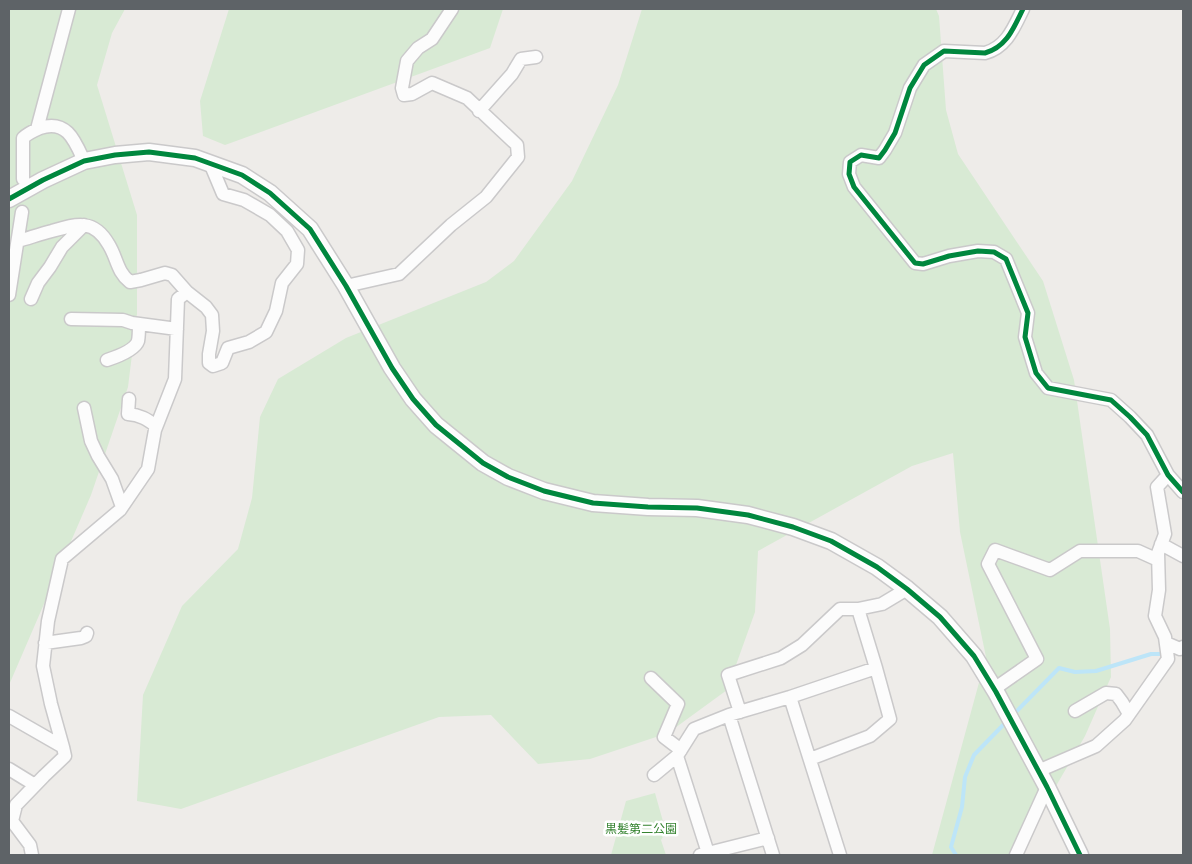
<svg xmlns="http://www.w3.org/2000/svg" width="1192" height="864" font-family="'IBM Plex Sans','Noto Sans JP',sans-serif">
	<rect width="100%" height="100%" fill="#eeece9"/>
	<path fill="#d8ead4" d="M9,9H125L112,33L97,85L137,215V314L128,387L91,495L9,685Z
		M229,9H503L490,48L225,145L203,136L200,101Z
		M642,9H936L939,16L946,110L958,154L1043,281L1074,380L1110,629L1111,677L1085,736L1016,855H932L986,657L960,532L953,453L912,466L758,551L755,612L727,690L668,733L590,759L538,764L491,715L439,717L181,809L137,801L143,695L182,606L238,549L252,498L260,417L278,379L346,338L486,282L514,261L572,181L618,85Z
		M655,793L666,832L661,840L666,855H611L626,801Z"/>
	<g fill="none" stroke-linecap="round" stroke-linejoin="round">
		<path stroke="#bde5f8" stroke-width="4" d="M1013,715L1059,668L1075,672L1096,671L1151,654H1166
			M956,855L951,847L962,807L965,777L974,755L1006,722"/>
		<g stroke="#cac9ca" stroke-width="15">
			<path id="minor" d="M1023,9C1014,27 1007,47 985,53L944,51L924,65L910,88L895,133L885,150L879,158L861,155L850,162L849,174L854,187L915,263L923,264L949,256L978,251L994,252L1006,259L1028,313L1025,337L1036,373L1048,388L1111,400L1130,417L1147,435L1168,475L1183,492
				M479,111L512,74L521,59L536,57
				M37,129L69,9
				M23,179V138C28,133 33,131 40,128C67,119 75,141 84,161
				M18,241C29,238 40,234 52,231C76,224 94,218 109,245C117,258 117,272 130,282L141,280L165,273L172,275L187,292L206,307L212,315L213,331L209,354V363L213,366L222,363L228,348L249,342L266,332L276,311L282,283L297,264L298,250L287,231L270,215L244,200L223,194L210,163
				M346,286L399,274L451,225L486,197L518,157L517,145L467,98L432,83L412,94L404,95L402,88L407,61L418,48L432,39L452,9
				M9,295L22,212
				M31,299L38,283L50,267L62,247L84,225
				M71,319L123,320L132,323L177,329
				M107,360C116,357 135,350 138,341C139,336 139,329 139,324
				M129,399L128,414C140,415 147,419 156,426
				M84,408L91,441L98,456L112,479L122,507
				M1161,544L1183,556
				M858,609L876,668
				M45,643L81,638L86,636L87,633
				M1166,643L1180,649L1183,647
				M651,678L678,704L664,737L681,750
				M994,689L1037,659L988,564L995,550L1050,570L1080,551H1138L1158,560
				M790,697L840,855
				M1075,711L1106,693L1116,694L1122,702L1129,714
				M740,712L728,675L781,658L802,645L840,609H858L882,604L907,589
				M729,715L773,855
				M9,716L63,747
				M9,769L35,785
				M1038,771L1096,746L1125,720L1168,659L1165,637L1155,616L1159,590L1158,553L1165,534L1157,487L1168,475
				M654,775L677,756
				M708,853L677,756L694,729L729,715L790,697L876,668L890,719L870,736L810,759
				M32,855L30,845L12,821L16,805L44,776L65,756L63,747L51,704L43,666L48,621L62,559L120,510L148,469L155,430L175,379L178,299L187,292
				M700,855L768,838
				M1016,855L1047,787"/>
		</g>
		<g stroke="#cac9ca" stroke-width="19">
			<path id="tertiary" d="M9,199L43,180L84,161L115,155L149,152L195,158L242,175L270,193L310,229L346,286L392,368L413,399L436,425L483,463L508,477L544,491L593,503L648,507L697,508L748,515L793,527L831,541L877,567L907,589L940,617L974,656L996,692L1047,787L1080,855"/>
		</g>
		<use href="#minor" stroke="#fcfcfc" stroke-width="12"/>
		<use href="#tertiary" stroke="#fcfcfc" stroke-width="16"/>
		<g stroke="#fff" stroke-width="8">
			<path id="cycleway" d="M1023,9C1014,27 1007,47 985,53L944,51L924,65L910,88L895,133L885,150L879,158L861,155L850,162L849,174L854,187L915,263L923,264L949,256L978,251L994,252L1006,259L1028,313L1025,337L1036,373L1048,388L1111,400L1130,417L1147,435L1168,475L1183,492
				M9,199L43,180L84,161L115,155L149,152L195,158L242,175L270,193L310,229L346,286L392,368L413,399L436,425L483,463L508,477L544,491L593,503L648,507L697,508L748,515L793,527L831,541L877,567L907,589L940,617L974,656L996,692L1047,787L1080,855"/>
		</g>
		<use href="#cycleway" stroke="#00873e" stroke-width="5"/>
	</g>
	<g text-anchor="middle" stroke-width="5" stroke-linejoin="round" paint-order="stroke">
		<g font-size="12" fill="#358330" stroke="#fff">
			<text x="641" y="833">黒髪第二公園</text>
		</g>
	</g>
	<rect width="1192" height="864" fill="none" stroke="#5e6367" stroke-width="20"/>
</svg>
